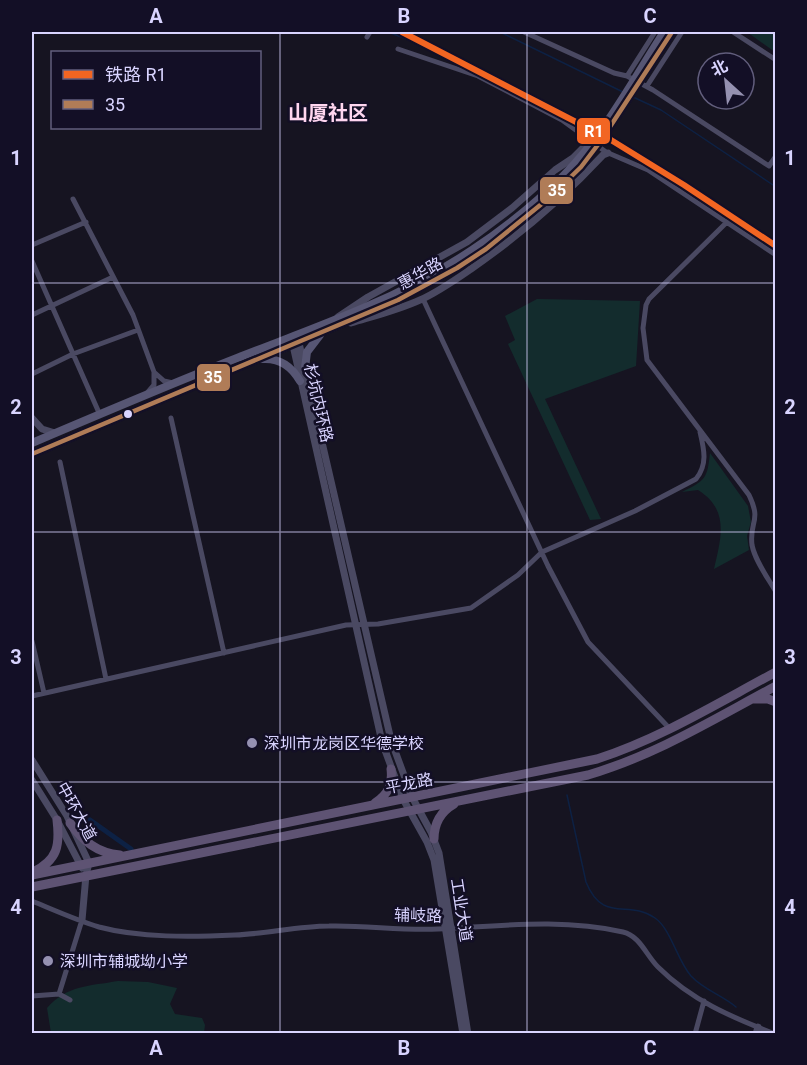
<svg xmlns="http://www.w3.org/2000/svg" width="807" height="1065" font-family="Roboto,'Noto Sans SC',sans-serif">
	<rect width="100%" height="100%" fill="#161421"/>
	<path fill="#132c2d" d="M747,32H775V52Z
		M537,299L640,301L636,366L545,399L601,519L590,520L508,344L515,340L505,316Z
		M710,453L748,506L751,522L747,536L749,550L714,569C721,538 730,510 698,490L682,492C706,480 707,479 710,453Z
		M118,981L148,982L177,988L170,1004L175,1014L202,1018L205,1025L204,1033H51L47,1008C67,985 90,986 118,981Z"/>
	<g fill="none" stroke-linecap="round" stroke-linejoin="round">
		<path stroke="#0d2144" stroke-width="1.5" d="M388,32L409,40
			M500,32L623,92
			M633,97L661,110L776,187
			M775,711L776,712
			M567,795L586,882C603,924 628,899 655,918C671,929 677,960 691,976C704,990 722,995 736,1007
			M746,1034V1032"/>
		<path stroke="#0d2144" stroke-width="5" d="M90,820L131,849"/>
		<path stroke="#4a4962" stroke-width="5" d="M524,32L614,73L627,76L653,90L769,166L776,156
			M733,32L776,60
			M367,37L370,32
			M398,49L478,76L562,120L606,152L648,170L776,255
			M627,76L655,32
			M647,86L682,32
			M73,199L133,315L154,372V385L148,392
			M727,222L649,299L646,305L643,328L647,360L749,495C762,522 749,521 752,545C755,561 768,578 776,592
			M32,245L86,222
			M32,261L100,415
			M423,299L548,566L588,642L671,730
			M32,315L113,277
			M155,373L164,381L173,383
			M32,374L73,354L138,330
			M171,418L224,653
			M60,462L106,679
			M32,641L44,693
			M32,696L346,625L378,624L471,608L518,575L542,552L635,511L696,479C708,464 704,449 700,432
			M32,901C54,910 76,920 99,927C140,938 192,937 235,935C267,934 297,926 329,926C366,925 402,931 438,929C500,926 562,918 623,932C640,936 646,955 658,967C691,1000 731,1017 775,1034
			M59,994L82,920
			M32,996L59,994L70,1000
			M695,1034L704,1001"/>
		<path stroke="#4a4962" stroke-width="7" d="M338,317L368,297L467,242L512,208L555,170L573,158L590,141
			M351,323C374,316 398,310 420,300C438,292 455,280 471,269C520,235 563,198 603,155L608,153
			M296,340L299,343L391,740L412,797L431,832L439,853L468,1034
			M292,341L382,742L403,799L427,842L434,860L463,1034
			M32,418L42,429L55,433
			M32,760L67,816L89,863L86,875L82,920
			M32,780L57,820L82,868
			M756,1034L758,1027"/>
		<path stroke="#575674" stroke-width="8" d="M263,359C281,358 292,367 300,381
			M305,368L307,352L320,335
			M32,443C100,414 168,385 237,358C280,341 325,325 368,306C439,276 508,231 563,176C604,135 633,80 664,32
			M32,454L398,300L457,268L486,249L549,198L581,167L600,142L672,32"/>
		<path stroke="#5e5373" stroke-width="9" d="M755,699H768L776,702
			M375,803C388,794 393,785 391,769
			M70,823C83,841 97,853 120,855
			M434,839C434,823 440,812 454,804
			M33,872C58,860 60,845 57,820
			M32,875L597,759C661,738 716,704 776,672
			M32,887L588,775C658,754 712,720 776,686"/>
		<g stroke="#43596b" stroke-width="4">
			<path id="rail" d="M402,32L611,140L684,185L776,246"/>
		</g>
		<use href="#rail" stroke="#130f26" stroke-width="1.5" stroke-dasharray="4.5" stroke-linecap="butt"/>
		<g stroke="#130f26" stroke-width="9">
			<path id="bus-1" d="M32,454L398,300L457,268L486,249L549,198L581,167L600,142L672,32"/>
		</g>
		<use href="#bus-1" stroke="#b07c57" stroke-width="4.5"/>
		<g stroke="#130f26" stroke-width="10">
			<path id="rail-1" d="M402,32L611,140L684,185L776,246"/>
		</g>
		<use href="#rail-1" stroke="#f26522" stroke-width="6"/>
	</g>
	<path fill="none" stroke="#d9d4ff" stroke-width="1.5" stroke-opacity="0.55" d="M280,32V1034M527,32V1034M32,283H776M32,532H776M32,782H776"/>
	<circle fill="#d9d4ff" stroke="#130f26" stroke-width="2" cx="128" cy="414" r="5"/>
	<g fill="#9591b1" stroke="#130f26" stroke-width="2">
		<circle cx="252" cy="743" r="6"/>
		<circle cx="48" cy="961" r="6"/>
	</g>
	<g text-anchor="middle" stroke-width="5" stroke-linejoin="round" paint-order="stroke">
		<g font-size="16" fill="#d9d4ff" stroke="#130f26">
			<text transform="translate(420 273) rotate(-29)" y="6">惠华路</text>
			<text transform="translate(319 403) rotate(77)" y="6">杉坑内环路</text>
			<text transform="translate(409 783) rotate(-11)" y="6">平龙路</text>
			<text transform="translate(77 811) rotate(61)" y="6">中环大道</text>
			<text transform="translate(462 910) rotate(81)" y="6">工业大道</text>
			<text transform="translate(418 915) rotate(1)" y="6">辅岐路</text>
		</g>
		<g font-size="16" fill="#d9d4ff" stroke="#130f26" text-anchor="start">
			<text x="264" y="749">深圳市龙岗区华德学校</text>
			<text x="60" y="967">深圳市辅城坳小学</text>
		</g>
		<g font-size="20" font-weight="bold" fill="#ffd6f0" stroke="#130f26">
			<text x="328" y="120">山厦社区</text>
		</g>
	</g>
	<g stroke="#130f26" stroke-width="2">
		<rect x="576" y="117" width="35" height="28" rx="6" fill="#f26522"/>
		<rect x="539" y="176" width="35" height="29" rx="6" fill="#b07c57"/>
		<rect x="196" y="363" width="35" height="29" rx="6" fill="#b07c57"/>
	</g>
	<g font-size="16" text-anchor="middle" font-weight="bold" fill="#fff">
		<text x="594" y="137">R1</text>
		<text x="557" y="196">35</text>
		<text x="213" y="383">35</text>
	</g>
	<rect width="807" height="1065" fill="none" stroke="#130f26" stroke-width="66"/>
	<rect x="51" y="51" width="210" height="78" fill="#130f26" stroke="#625e7d" stroke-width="1.5"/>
	<rect x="63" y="70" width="30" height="9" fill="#f26522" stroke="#625e7d" stroke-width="1.5"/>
	<text x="105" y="81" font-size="18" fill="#d9d4ff">铁路 R1</text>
	<rect x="63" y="100" width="30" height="9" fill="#b07c57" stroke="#625e7d" stroke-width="1.5"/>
	<text x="105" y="111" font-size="18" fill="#d9d4ff">35</text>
	<g transform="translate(726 81) rotate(333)"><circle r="28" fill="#130f26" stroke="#625e7d" stroke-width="1.5"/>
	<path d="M0-4.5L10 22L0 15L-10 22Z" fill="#9591b1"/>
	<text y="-9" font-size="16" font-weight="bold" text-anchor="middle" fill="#d9d4ff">北</text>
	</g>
	<rect x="33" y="33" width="741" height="999" fill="none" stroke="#d9d4ff" stroke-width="2"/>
	<g font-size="20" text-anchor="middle" font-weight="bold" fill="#d9d4ff">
		<text x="156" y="23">A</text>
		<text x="404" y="23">B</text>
		<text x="650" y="23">C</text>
		<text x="16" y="165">1</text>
		<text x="790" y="165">1</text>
		<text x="16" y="414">2</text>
		<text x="790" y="414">2</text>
		<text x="16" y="664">3</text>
		<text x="790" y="664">3</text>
		<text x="16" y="914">4</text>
		<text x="790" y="914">4</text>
		<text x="156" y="1055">A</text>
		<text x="404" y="1055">B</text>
		<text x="650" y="1055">C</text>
	</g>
</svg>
